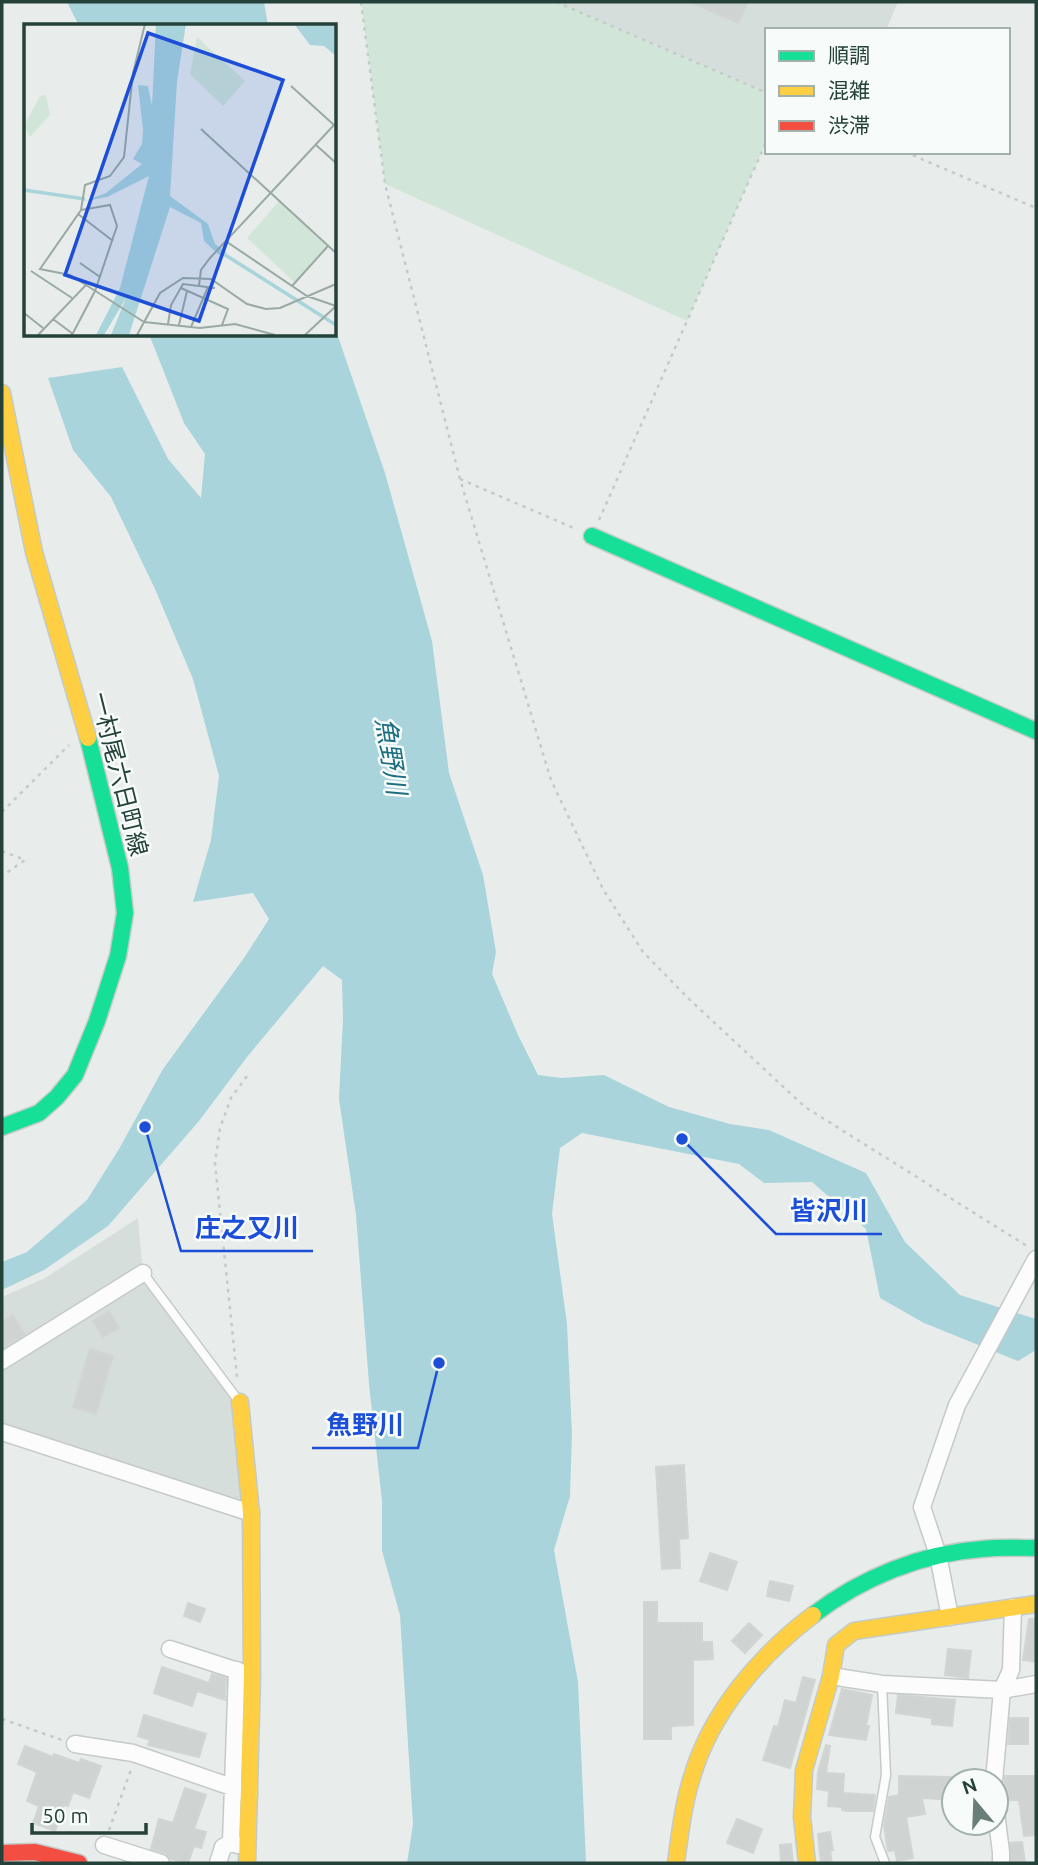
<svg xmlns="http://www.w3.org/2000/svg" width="1038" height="1865" font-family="Ubuntu,'Noto Sans JP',sans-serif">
	<rect width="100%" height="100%" fill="#e8edeb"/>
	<path fill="#d6dedb" d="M556,2H898L886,30H767V93Z
		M138,1218L143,1274L240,1402L251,1513L2,1432V1297L45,1278Z"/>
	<path fill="#d1e6d8" d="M361,2H556L767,93V140L687,321L385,184Z"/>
	<path fill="#a9d4db" d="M67,2H264L268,26H79Z
		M334,325L385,473L432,641L449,773L483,875L496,952L492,974L518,1035L538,1075L562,1078L604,1075L669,1107L730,1124L769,1130L866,1173L905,1242L960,1295L1036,1319V1350L1018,1361L924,1323L880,1298L866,1229L812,1182L764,1183L739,1164L582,1133L560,1148L552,1214L567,1324L572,1434L570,1496L554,1550L578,1682L586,1863H407L413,1824L400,1615L382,1551V1501L369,1384L356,1215L339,1099L343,1019L342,980L323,966L247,1057L199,1121L108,1226L44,1270L2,1290V1262L27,1252L87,1200L119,1149L163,1069L244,958L269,919L253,893L193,902L211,840L219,776L193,679L155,589L111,497L73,450L48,378L122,367L168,459L201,498L205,454L184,423L149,334H334Z"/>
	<path fill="#cfd4d2" stroke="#d1d6d4" stroke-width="2" d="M690,2H748L738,23Z
		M109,1311L119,1328L103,1337L93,1321Z
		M13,1315L25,1334L2,1348V1322Z
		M90,1349L113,1356L96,1414L73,1407Z
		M684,1465L688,1538L679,1539L680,1568L662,1569L656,1467Z
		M710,1553L737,1562L727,1590L700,1581Z
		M770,1581L793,1586L789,1601L767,1596Z
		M644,1602H657V1623H683V1628L685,1623H702V1642H712L713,1659L693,1660V1725L671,1726V1739H644Z
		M188,1603L205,1609L200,1622L184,1616Z
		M1029,1619H1036V1662L1023,1660Z
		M749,1623L762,1635L745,1653L732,1641Z
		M948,1649L971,1651L968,1678L945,1675Z
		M162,1667L209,1683L212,1674L226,1678L225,1700L197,1691L192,1706L154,1693Z
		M803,1677L815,1680L790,1768L763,1760L774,1726L778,1727L785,1700L796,1703Z
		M842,1689L872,1695L866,1726H869L866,1740L829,1735Z
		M898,1695L955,1700L952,1726L932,1724V1718L896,1713Z
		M144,1715L206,1734L199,1757L148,1745L150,1740L138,1736Z
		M1010,1718H1028V1744H1008Z
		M826,1745L830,1746L826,1773L844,1774L843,1793L875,1795L873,1811H846L842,1810V1807L828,1806L829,1791L817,1789L818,1772Z
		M25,1746L53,1757L54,1754L79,1763L81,1759L101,1766L89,1798L73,1792L68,1806L64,1805L55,1831L33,1823L39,1806L27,1801L37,1772L18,1764Z
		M899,1776L954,1777V1800L922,1798L925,1814L906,1817L913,1858L897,1861L895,1850L888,1851L884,1825L889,1797L899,1795Z
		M1005,1776H1036V1835L1024,1836L1019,1800H1005Z
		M185,1788L206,1795L194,1829L206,1832L201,1848L194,1846L188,1863L171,1859L165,1853L151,1849L159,1819L173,1823Z
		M737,1819L762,1829L753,1853L727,1843Z
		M830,1832L833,1850L830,1851L832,1863H821L818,1834Z
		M1022,1842L1025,1863H1011L1010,1843Z
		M791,1844L793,1863H781L780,1845Z"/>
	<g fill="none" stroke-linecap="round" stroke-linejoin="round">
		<g stroke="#c5cac8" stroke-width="11">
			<path id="lane" d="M143,1273L238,1400
				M882,1684L886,1775L875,1837L885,1863"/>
		</g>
		<g stroke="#c5cac8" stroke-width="19">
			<path id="street" d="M2,1361L143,1273
				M2,1432L251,1513
				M950,1617L938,1555L922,1507L957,1405L1036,1259
				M170,1649L244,1673
				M831,1676L882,1684L1002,1690L1036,1684
				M75,1744L133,1753L249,1793
				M994,1781L1002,1690L1011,1670L1013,1607
				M996,1813L1001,1852V1863
				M231,1843L237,1670
				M104,1845L161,1863
				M218,1863L223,1847L231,1843L238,1845"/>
		</g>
		<g stroke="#c3cbc8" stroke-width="19">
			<path id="fast" d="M592,536L1036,731
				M2,1127L39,1113L57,1097L75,1075L97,1021L118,956L125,913L120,868L88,738
				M813,1615C861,1578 922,1553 982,1549C1000,1547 1018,1548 1036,1548"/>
		</g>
		<g stroke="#c3cbc8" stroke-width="19">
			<path id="slow" d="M2,393L34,552L88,738
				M240,1402L251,1513L252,1675L247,1863
				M676,1863C680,1834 683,1805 692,1777C711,1712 760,1655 813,1615
				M807,1863L802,1817L804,1770L831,1676L836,1645L854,1631L1036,1604"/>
		</g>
		<g stroke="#c3cbc8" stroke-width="19">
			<path id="jam" d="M2,1853L35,1852L79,1863"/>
		</g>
		<path stroke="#c3ccca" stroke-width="2.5" stroke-dasharray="3.5 5" stroke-linecap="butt" d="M361,2L385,184L460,479L551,780L603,889L643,952L690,1000L805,1107L1027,1246
			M556,2L767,93
			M905,152L1036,208
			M460,479L576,529
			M599,520L767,140
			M2,812L69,745
			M2,851L25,860L2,876
			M237,1377L215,1163L220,1128L231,1098L247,1076
			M2,1719L62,1740
			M109,1830L132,1767"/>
		<use href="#lane" stroke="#fcfcfc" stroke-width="8"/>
		<use href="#street" stroke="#fcfcfc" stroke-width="16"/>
		<use href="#fast" stroke="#16e098" stroke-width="16"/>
		<use href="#slow" stroke="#ffcf43" stroke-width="16"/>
		<use href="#jam" stroke="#f24e42" stroke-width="16"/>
	</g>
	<g text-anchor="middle" stroke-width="5" stroke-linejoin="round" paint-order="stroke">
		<g font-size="24" fill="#24423a" stroke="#f7fbf9">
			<text transform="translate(119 774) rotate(76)" y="8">一村尾六日町線</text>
		</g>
		<g font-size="26" font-style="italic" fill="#1c6f80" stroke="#f7fbf9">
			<text transform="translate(391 756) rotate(81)" y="9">魚野川</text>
		</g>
	</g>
	<g transform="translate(24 24)">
		<rect width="312" height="312" fill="#e8edeb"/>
		<path d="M173,13L221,57L199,82L166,50ZM22,71L26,91L6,113L0,102L16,72ZM255,177L304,222L271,259L223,214Z" fill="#d1e6d8"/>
		<path d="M132,0H162L153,57L146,172L184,200L191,220L203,229L195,231L180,217L177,199L146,183L105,311H87L102,274L80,311H72L96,264L125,152L83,173L61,177L82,169L118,140L109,135L118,120L119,106L114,61L124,62L128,82ZM270,0H311V31L300,22L286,21Z" fill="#a9d4db"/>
		<path fill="none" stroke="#a9d4db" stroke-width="3.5" d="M0,166L61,175M195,227L312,301"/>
		<path fill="none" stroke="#9aa9a4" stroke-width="2" d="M267,62L310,101M177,105L312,229M292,121L312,139M54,190L89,217M203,218L283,272L312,282M56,239L76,253M7,247L48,274M62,261L120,298M175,261L177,246L186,234L310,101M268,262L304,222M157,264L204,285L198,301M0,289L19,304M29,295L49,310M120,298L176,304L211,300L251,311M144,300L147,281L159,260L191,264M155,301L163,267M167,303L184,263M14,311L62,261L46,251L16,245L57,186L61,161L86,152L100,133L109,49L121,0M48,311L71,267L93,202L86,181L57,186M113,311L136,269L159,254L187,255L223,280L242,285L256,284L312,260M281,311L312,282"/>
		<path fill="#1d4ed8" fill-opacity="0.15" stroke="#1d4ed8" stroke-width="3.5" d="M124,9L259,56L175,297L41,251Z"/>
		<rect width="312" height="312" fill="none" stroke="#24423a" stroke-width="3.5"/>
	</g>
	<path fill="none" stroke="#1d4ed8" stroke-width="2.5" d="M682 1139L776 1234H882M145 1127L181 1251H313M439 1363L418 1448H312"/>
	<g fill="#1d4ed8" stroke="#f7fbf9" stroke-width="2.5">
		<circle cx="682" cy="1139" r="7"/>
		<circle cx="145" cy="1127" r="7"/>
		<circle cx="439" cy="1363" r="7"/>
	</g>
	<g font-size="26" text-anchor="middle" font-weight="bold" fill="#1d4ed8" stroke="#f7fbf9" stroke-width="5" stroke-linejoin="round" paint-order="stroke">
		<text x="829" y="1220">皆沢川</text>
		<text x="247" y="1237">庄之又川</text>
		<text x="365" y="1434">魚野川</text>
	</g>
	<rect width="1038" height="1865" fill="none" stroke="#24423a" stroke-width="7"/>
	<rect x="765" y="28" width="245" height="126" fill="#f7fbf9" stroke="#a3b1ad" stroke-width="2"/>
	<rect x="779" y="51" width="35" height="10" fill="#16e098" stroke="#a3b1ad" stroke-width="2"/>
	<text x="828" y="63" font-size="21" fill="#24423a">順調</text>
	<rect x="779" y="86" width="35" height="10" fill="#ffcf43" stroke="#a3b1ad" stroke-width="2"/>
	<text x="828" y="98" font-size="21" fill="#24423a">混雑</text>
	<rect x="779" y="121" width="35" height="10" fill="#f24e42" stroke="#a3b1ad" stroke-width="2"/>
	<text x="828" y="133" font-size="21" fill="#24423a">渋滞</text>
	<g transform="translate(975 1802) rotate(341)"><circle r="33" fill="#f7fbf9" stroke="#a3b1ad" stroke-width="2"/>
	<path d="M0-5L12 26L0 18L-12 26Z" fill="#697e78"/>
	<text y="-10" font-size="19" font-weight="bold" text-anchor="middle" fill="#24423a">N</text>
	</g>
	<path d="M32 1823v10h114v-10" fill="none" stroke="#24423a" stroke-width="3.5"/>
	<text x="42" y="1823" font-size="21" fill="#24423a" stroke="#f7fbf9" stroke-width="5" paint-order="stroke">50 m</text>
</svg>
